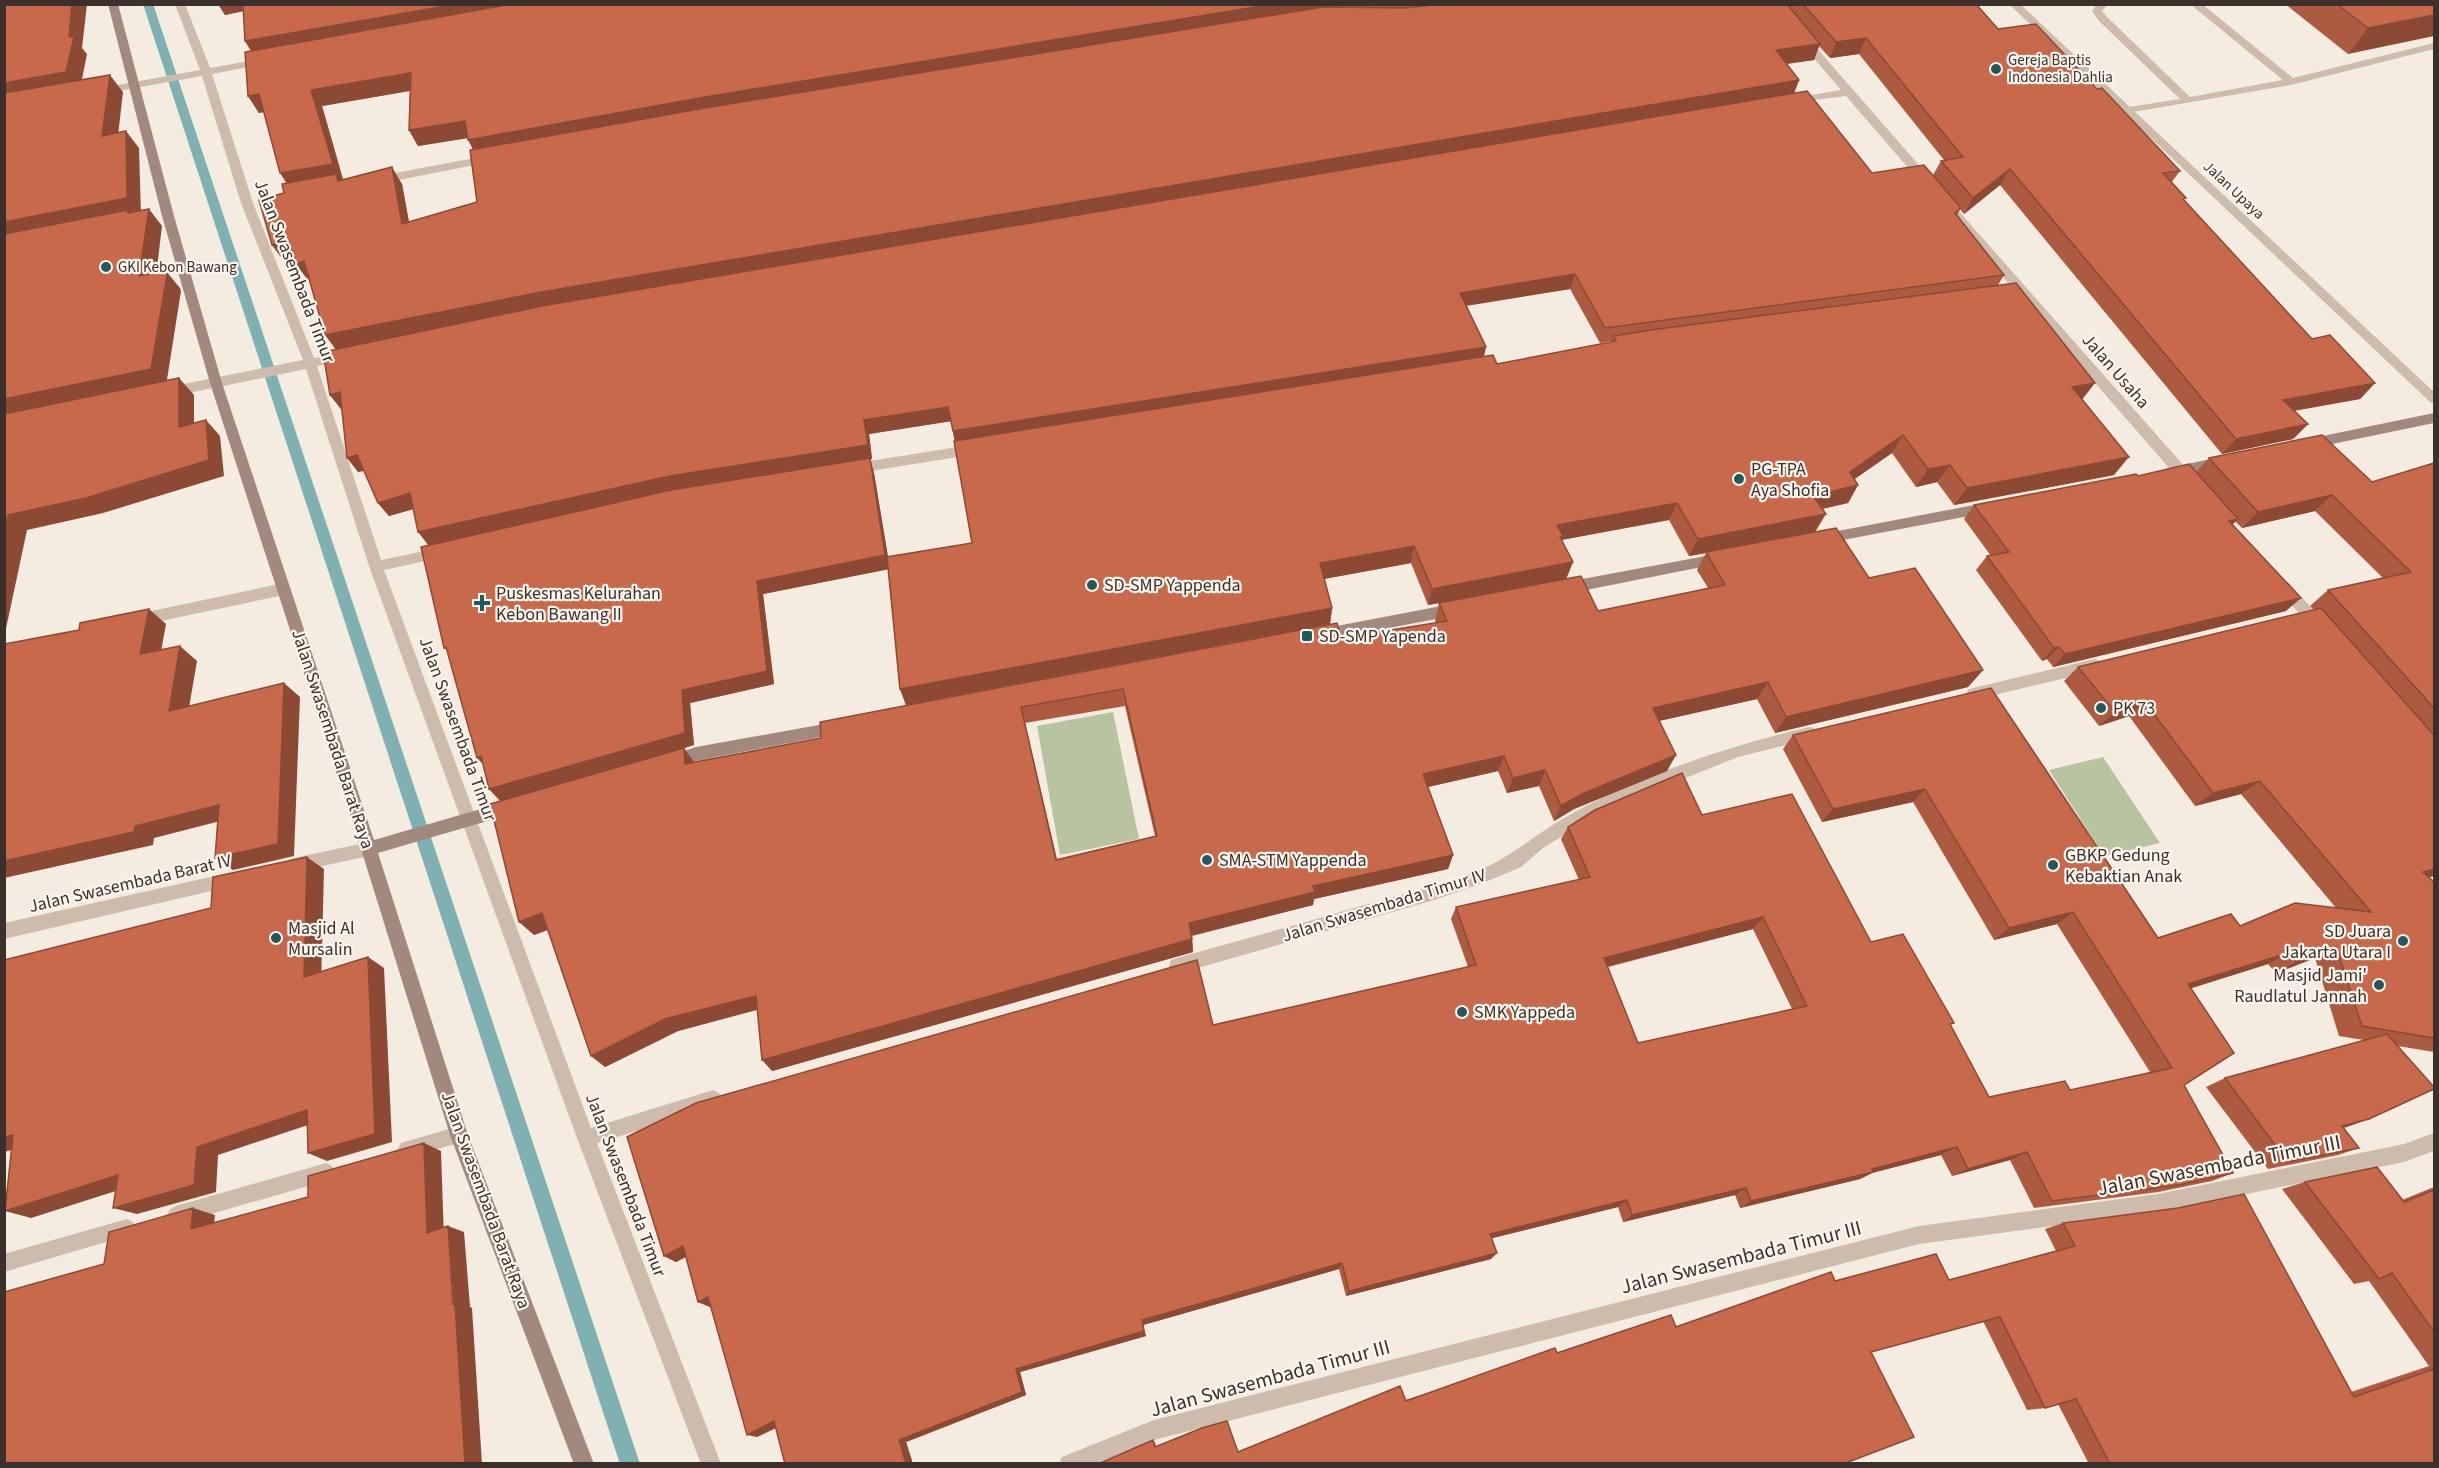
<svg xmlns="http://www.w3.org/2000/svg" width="2439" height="1468" font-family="'Source Sans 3',sans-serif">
	<rect width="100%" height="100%" fill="#f4ebe1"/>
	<path fill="#b8c4a0" d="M1113,712L1139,839L1060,855L1037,726Z
		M2103,757L2160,843L2104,856L2049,770Z"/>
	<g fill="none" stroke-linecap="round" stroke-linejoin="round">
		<path fill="#7fb0b2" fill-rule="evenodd" d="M143,4H153L640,1464H620Z"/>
		<path fill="#cdbbac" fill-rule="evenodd" d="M2097,4H2108L2102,11L2107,17L2190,97L2283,80L2190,4H2202L2293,78L2434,43V49L2291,85L2127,113L2122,110L2123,108L2180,99L2099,21L2092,11Z"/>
		<path fill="#cdbbac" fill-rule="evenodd" d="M175,4H185L210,68L266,58L271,61L266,64L212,74L253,203L314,358L342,353L348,357L346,360L317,366L381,560L444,547L451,552L444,557L384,570L591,1128L713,1090L719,1093L722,1099L719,1105L713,1108L597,1143L721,1464H701L577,1138L369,566L306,369L169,397L163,392L169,387L303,360L241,203L202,76L101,94L96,91L101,88L200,70Z
			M2009,4H2020L2434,392V403L2430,402Z
			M1803,36L1807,37L1931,179V185H1923L1846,96L1789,103V99L1841,90L1799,41L1798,39Z
			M491,155L497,159L495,161L379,184L373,180L379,176Z
			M1952,207L1956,208L2193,476L2195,480L2193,484H2183L1948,214V208Z
			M976,444L983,449L976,454L852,474L845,469L852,464Z
			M2284,581L2289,583L2325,623L2327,627L2325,631H2315L2279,591L2277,587L2279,583Z
			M284,583L289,585L291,589L289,593L284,595L137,626L132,624L130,620L132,616L137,614Z
			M2095,659L2100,661L2102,665L2100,669L2095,671L1973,700L1968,698L1966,694L1968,690L1973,688Z
			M1809,727L1814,728L1816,733L1814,738L1738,757L1648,793L1587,821L1543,848L1521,867L1483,883L1434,900L1177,974L1171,972L1169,966L1171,960L1177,958C1238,941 1300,924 1361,906C1401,895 1443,885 1482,869C1516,854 1542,829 1575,812C1646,773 1731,746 1809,727Z
			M369,842L375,844L377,849L375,854L369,856L294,872L288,870L286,865L288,860L294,858Z
			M233,872L239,874L241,879L239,884L233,886L4,939V923Z
			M459,1126L465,1129L468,1135L465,1141L407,1158L401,1155L398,1149L401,1143Z
			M2434,1133V1151L2404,1162L2158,1212L1919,1244L1154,1440L1095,1464H1059L1062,1457L1154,1420L1919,1226L2158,1194L2404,1144Z
			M326,1163L332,1166L335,1172L332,1178L326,1181L176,1224L170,1221L167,1215L170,1209L176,1206Z
			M127,1219L133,1222L136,1228L133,1234L4,1272V1254Z"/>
		<path fill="#a18a7d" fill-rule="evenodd" d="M108,4H118L174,216L222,383L374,840L512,800L517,802L520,807L517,812L512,814L378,853L468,1135L594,1464H574L450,1135L361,849L210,383L162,216Z
			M2434,413V423L2308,449L2301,444L2308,439Z
			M2220,457L2225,459L2227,462L2225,465L2173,477L2166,472L2173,467Z
			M1990,502L1997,507L1990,512L1822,544L1815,539L1822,534Z
			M1722,553L1729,558L1722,563L1566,594L1561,592L1559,588L1561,584L1566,582Z
			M1457,603L1462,605L1464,609L1462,613L1457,615L1321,641L1316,639L1314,635L1316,631L1321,629Z
			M841,721L846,722L848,727L846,732L841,733L696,761L671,769L666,767L663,762L666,757L696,747Z"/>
	</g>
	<path fill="#ac5a40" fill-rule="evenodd" d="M218,4H1976L1998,29L2097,89L2180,171L2171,183L2184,201L2312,339L2375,383L2360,399L2294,411L2308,424L2293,439L2222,454L2000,185L1964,214L1960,209L1957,216L2004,275L1998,285L2082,399L2114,475L1954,505L1937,482L1916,487L1892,453L1854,479L1858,485L1848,503L1822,509L1816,531L1869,578L1983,670L1968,687L1775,733L1757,699L1659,721L1667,771L1574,809L1554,821L1539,786L1507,793L1498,771L1428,787L1453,855L1448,869L1314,899L1313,905L1192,936L1193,952L772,1071L757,1010L678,1031L605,1067L548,930L534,935L500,801L489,789L483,764L477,758L429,546L413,509L389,516L378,503L364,471L358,472L342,409H341L330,395L336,350L309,279L308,280L296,264L294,258L284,261L272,245L286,183L264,112L259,113L248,96L251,51L245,41L243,11L225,15ZM1819,46L1830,58L1859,54L1944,160L1941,161L1933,175L1872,173L1794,93L1799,80L1787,64L1814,60ZM410,91L409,130L418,146L468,138L473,150L477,202L409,222L402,184L343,179L322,106ZM1570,289L1600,343L1611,341V342L1497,364L1484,356L1466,306ZM951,421L972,543L888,557L874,473L870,459H872L869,434ZM1669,520L1689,556L1706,553L1697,570L1708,588L1598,611L1566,579L1573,562L1561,540ZM1411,563L1428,605L1439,603L1435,621L1436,623L1341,638L694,762L684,748L694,745L690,703L774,684L763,594L888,569L900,689L906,705L1330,624L1332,608L1324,579ZM1125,706L1155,836L1057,859L1025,723Z
		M2285,4H2434L2348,54Z
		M2209,458L2372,482L2434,463V876L2429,877L2434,882V1052L2398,1046L2343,1128L2359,1148L2338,1155L2268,1169L2206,1087L2225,1078L2364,1040L2339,1036L2315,958L2276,973L2268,964L2191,988L2184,1085L2233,1173L2212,1181L2158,1192L2034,1208L2010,1160L1952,1176L1941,1155L1872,1173L1860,1179L1740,1208L1735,1195L1623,1222L1618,1207L1492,1238L1491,1259L1346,1296L1339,1269L1143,1325L1146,1336L1020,1372L1026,1395L906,1442L913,1464H785L776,1428L757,1437L711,1306L710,1307L698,1302L686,1257L676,1262L664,1256L1213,1025L1468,967L1451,919L1456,907L1579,880L1561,839L1568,827L1702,815L1871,942L1950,1025L1989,1097L2070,1090L2150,1072L2057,924L1994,940L1913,802L1822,822L1783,749L1793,735L1991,688L2158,938L2240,926L2336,908L2241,794L2195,806L2129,716L2099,726L2064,681L2078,667L2314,610L2310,606L2328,590L2383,578L2315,511L2242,528L2235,521L2232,524L2286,611L2053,667L2047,659L2042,661L1976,570L1987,556H1991L1964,519L1974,505L2138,476L2196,472ZM1753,929L1792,1009L1638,1043L1608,967Z
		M2305,1182L2402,1200L2434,1187V1464H2089L2058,1404L2045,1408L2027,1410L1983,1321L1871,1352L1843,1464H1098L1155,1442L1156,1447L1238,1452L1557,1353L1676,1327L1835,1281L1949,1280L2056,1251L2045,1229L2063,1223L2351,1392L2429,1366L2369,1281L2354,1284L2282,1189Z"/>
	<path fill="#8c4a34" d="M72,4H87L82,48L87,54L80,89L4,103V83L69,37Z
		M218,4H250L253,9L225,15Z
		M457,4H558L256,58L245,41Z
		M1273,4H1322V13L477,156L468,140L705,97Z
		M2434,15V36L2348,54L2368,28Z
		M1866,38L1859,54L1830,58L1836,42Z
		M1820,44L1814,60L1769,66L1776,50Z
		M411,73L420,89L322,106L343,180L291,190L280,173L311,90Z
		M110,75L123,92L116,153L102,136Z
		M1799,80L1793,96L337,351L325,335L541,292Z
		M259,94L270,110L259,113L248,96Z
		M465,121L474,137L418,146L409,130Z
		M126,131L139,148L141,215L4,242V222Z
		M392,167L402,184L412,240L402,224Z
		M2010,169L2000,185L1964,214L1973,198Z
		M149,209L162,226L154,293L139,276Z
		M288,240L299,256L284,261L272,245Z
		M304,261L316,277L308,280L296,264Z
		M166,271L180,288L181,291L166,386L4,419V399Z
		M1575,274L1570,289L1457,307L1460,293Z
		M1486,347L1483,362L956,445L953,431Z
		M179,378L194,395V443L179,427Z
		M2095,383L2081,401L2072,387Z
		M2375,383L2360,399L2268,415L2283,400Z
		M340,392L351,406L341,409L330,395Z
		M948,407L952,421L869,434L872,459H870L874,473L890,569L763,594L774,684L690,703L694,745L684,748L695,764L501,801L489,789L682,690L757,581L429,546L418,532L864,420Z
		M206,420L220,436L224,476L103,513L27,530L4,638V532L8,515Z
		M2308,424L2293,439L2222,454L2236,439Z
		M1903,435L1892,453L1839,490L1858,485L1848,503L1803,513L1813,496L1850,472Z
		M357,455L369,469L358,472L347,458Z
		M2129,457L2114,475L1954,505L1967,488Z
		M1950,465L1937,482L1916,487L1928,469Z
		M410,493L421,507L389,516L378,503Z
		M2332,495L2315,511L2242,528L2258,512Z
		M1677,503L1669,520L1561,540L1557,553V525Z
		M1826,514L1815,532L1689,556L1698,539Z
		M2238,519L2224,533L2229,521Z
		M1414,546L1411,563L1318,580L1320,563Z
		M1573,562L1566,579L1428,605L1432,589Z
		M2301,598L2286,611L2053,667L2065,654Z
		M1332,608L1330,624L906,705L900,689Z
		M149,609L166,624L158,668L140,654Z
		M180,646L197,661L186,725L169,711Z
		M2059,647L2047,659L2042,661L2054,648Z
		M1983,670L1968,687L1775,733L1786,717Z
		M1768,682L1757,699L1645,724L1653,708Z
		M284,683L300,697L294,856L233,870L215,858Z
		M2145,702L2129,716L2099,726L2115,712Z
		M1676,755L1667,771L1574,809L1554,821L1561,806L1582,794Z
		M481,756L489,770L477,758Z
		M1504,756L1498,771L1419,789L1423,774Z
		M1545,770L1539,786L1507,793L1513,778Z
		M2260,781L2241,794L2195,806L2213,793Z
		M1925,789L1913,802L1822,822L1833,809Z
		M219,805L236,817L154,838L153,845L4,878V861L135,826Z
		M1453,855L1448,869L1314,899L1313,905L1189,936V923L1313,886Z
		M307,857L324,869L321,988L304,977Z
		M2434,869V876L2401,884L2423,872Z
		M2073,912L2057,924L1994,940L2009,928Z
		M542,913L557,926L534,935L519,922Z
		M1763,917L1753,929L1597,969L1604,958Z
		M1192,939L1193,952L772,1071L762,1060Z
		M2336,947L2315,958L2276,973L2296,962Z
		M2288,953L2268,964L2170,995L2188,984Z
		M368,957L384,968L392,1142L327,1161L308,1153Z
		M756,996L766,1007L678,1031L605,1067L591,1056L665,1019Z
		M307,1110L326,1119L218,1155L216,1192L137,1214L113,1208L197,1147Z
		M2369,1119L2347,1127L2321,1134L2342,1126Z
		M13,1135L38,1143L4,1152V1137Z
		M424,1143L441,1151L444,1240L427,1233Z
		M1957,1147L1941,1155L1872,1173L1860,1179L1740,1208L1751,1201Z
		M2027,1152L2010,1160L1952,1176L1968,1169Z
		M118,1175L141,1183L31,1218L5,1211Z
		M1746,1188L1735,1195L1623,1222L1632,1215Z
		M1627,1200L1618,1207L1485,1240L1490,1234Z
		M193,1208L215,1215L213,1235L191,1229Z
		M448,1226L464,1232L470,1307L472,1308L482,1464H465Z
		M683,1246L695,1252L676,1262L664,1256Z
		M1497,1253L1491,1259L1346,1296L1349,1291Z
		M1342,1263L1339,1269L1143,1325L1146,1336L1020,1372L1026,1395L906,1442L913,1464H906L899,1440L1016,1369L1142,1320Z
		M708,1297L719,1302L710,1307L698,1302Z
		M774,1421L785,1423L757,1437L747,1435Z"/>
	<path fill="#c8694b" stroke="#8c4a34" stroke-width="1.5" fill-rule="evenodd" d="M4,4H72L69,37H74L66,72L4,83Z
		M243,4H457L245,41Z
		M511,4H1273L705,97L468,140L465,121L409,130L411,73L311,90L333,164L280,173L259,94L248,96L245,52Z
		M1443,4H1787L1820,44L1776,50L1799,80L541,292L325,335L304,261L296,264L288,240L272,245L259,200L284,193L282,184L336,174L338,181L392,167L402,224L477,202L470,150L705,108L1323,7L1405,8Z
		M1803,4H1976L1998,29L2036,24L2097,89L2102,88L2180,171L2163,173L2186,198L2183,199L2312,339L2330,335L2375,383L2283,400L2308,424L2236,439L2010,169L1973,198L1941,161L1963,157L1866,38L1836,42Z
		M2337,4H2434V15L2368,28Z
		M110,75L102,136L126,131L127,198L4,222V93Z
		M1807,91L1872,173L1924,165L1961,208L1955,213L2004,275L1605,328L1575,274L1460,293L1486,347L953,431L948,407L864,420L868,445L670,476L418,532L410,493L378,503L357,455L347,458L340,392L330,395L323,352L542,306Z
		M149,209L139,276L166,271L167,275L151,369L4,399V234L128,210V213Z
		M2016,283L2095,383L2072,387L2129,457L1967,488L1950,465L1928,469L1903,435L1850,472L1858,485L1813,496L1826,514L1698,539L1677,503L1557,525L1563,536L1560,537L1573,562L1432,589L1414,546L1320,563L1332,608L900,689L887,557L972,543L954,441L1493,355L1497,364L1616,341L1613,336L1658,329Z
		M179,378V427L206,420L209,460L86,498L8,515L4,532V414Z
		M2322,435L2372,482L2434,463V708L2328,590L2411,572L2332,495L2258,512L2209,458Z
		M870,458L885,555L757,581L767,671L682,690L685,733L489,789L481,756L477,758L446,647L444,648L421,547L671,490Z
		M2189,464L2238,519L2229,521L2301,598L2065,654L2059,647L2054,648L1987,556L2009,552L1974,505L2136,474L2138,476Z
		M1836,528L1869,578L1915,568L1983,670L1786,717L1768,682L1653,708L1676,755L1582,794L1561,806L1545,770L1513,778L1504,756L1423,774L1453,855L1313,886L1315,892L1189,923L1192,939L762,1060L756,996L665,1019L591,1056L542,913L519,922L490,804L684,748L685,764L821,738L820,722L1337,623L1341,638L1447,621L1439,603L1581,576L1598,611L1725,585L1706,552ZM1123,689L1157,836L1056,860L1021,707Z
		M2321,608L2434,735V869L2423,872L2434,882V1038L2362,1026L2336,947L2296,962L2288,953L2188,984L2234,1053L2184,1085L2233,1173L2178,1185L2052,1201L2027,1152L1968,1169L1957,1147L1872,1169L1873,1172L1751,1201L1746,1188L1632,1215L1627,1200L1490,1234L1497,1253L1349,1291L1342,1263L1142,1320L1144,1331L1016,1369L1022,1392L899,1440L906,1464H785L774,1421L747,1435L708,1297L698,1302L683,1246L664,1256L627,1137L696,1103L1197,960L1213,1025L1476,965L1456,907L1590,877L1568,827L1595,810L1682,773L1702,815L1792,794L1871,942L1903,934L1954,1023L1950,1024L1989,1097L2065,1081L2070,1090L2172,1068L2073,912L2009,928L1925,789L1833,809L1793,735L1991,688L2158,938L2231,914L2240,926L2295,903L2371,912L2260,781L2213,793L2145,702L2115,712L2078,667ZM1763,917L1807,1006L1638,1043L1604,958Z
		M149,609L140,654L180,646L169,711L284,683L278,844L215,858L219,805L135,826L134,832L4,861V644L79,630L80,623Z
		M307,857L304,977L368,957L375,1134L308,1153L307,1110L197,1147L194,1185L113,1208L118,1175L5,1211L13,1135L4,1137V960L211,908L213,877Z
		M2387,1034L2434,1087V1089L2369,1119L2342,1126L2359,1148L2288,1162L2225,1078Z
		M424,1143L427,1233L448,1226L453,1304L455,1303L465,1464H4V1292L104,1264L109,1232L193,1208L191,1229L308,1197V1176Z
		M2377,1167L2404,1202L2434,1190V1332L2392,1273L2379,1279L2305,1182Z
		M2244,1194L2354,1397L2434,1369V1464H2110L2076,1399L2045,1408L2000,1317L1871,1352L1914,1437L1843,1464H1098L1153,1440L1155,1447L1202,1428L1227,1421L1238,1452L1400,1386L1406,1401L1555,1348L1557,1353L1671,1315L1676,1327L1831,1272L1835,1281L1936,1254L1949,1280L2075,1246L2063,1223L2178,1208Z"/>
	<g fill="#1f5a5e" stroke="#fbf5ee" stroke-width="2">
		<circle cx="1996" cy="69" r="6"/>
		<circle cx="106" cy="267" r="6"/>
		<circle cx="1739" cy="479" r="6"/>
		<circle cx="1092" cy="585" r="6"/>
		<path d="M479 594h6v6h6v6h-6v6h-6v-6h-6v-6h6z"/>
		<rect x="1301" y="630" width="12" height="12" rx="3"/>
		<circle cx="2101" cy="708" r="6"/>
		<circle cx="1207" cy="860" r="6"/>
		<circle cx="2053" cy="865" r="6"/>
		<circle cx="276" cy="938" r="6"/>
		<circle cx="2403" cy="941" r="6"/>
		<circle cx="2379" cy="985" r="6"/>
		<circle cx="1462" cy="1012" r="6"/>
	</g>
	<g text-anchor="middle" stroke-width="4.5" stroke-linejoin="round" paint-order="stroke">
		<g font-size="15" fill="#3b302b" stroke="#fbf5ee" text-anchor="start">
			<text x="2008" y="65">Gereja Baptis<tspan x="2008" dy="17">Indonesia Dahlia</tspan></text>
			<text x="118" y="272">GKI Kebon Bawang</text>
		</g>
		<g font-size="15" fill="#3b302b" stroke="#fbf5ee">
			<text transform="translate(2234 190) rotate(43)" y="5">Jalan Upaya</text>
		</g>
		<g font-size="18" fill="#3b302b" stroke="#fbf5ee">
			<text transform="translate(295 271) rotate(69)" y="6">Jalan Swasembada Timur</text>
			<text transform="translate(2116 371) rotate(49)" y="6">Jalan Usaha</text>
			<text transform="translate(458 729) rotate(70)" y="6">Jalan Swasembada Timur</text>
			<text transform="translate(333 739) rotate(72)" y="6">Jalan Swasembada Barat Raya</text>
			<text transform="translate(130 883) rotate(-13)" y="6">Jalan Swasembada Barat IV</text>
			<text transform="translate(1384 905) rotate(-17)" y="6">Jalan Swasembada Timur IV</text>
			<text transform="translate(626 1185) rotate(69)" y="6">Jalan Swasembada Timur</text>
			<text transform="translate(486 1200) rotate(70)" y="6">Jalan Swasembada Barat Raya</text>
		</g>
		<g font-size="18" fill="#3b302b" stroke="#fbf5ee" text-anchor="start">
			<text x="1751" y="475">PG-TPA<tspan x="1751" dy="21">Aya Shofia</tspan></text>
			<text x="1104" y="591">SD-SMP Yappenda</text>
			<text x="496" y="599">Puskesmas Kelurahan<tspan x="496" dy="21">Kebon Bawang II</tspan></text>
			<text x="1319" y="642">SD-SMP Yapenda</text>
			<text x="2113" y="714">PK 73</text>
			<text x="2065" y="861">GBKP Gedung<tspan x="2065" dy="21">Kebaktian Anak</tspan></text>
			<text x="1219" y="866">SMA-STM Yappenda</text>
			<text x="288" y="934">Masjid Al<tspan x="288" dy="21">Mursalin</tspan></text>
			<text x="2391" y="937" text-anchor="end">SD Juara<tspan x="2391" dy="21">Jakarta Utara I</tspan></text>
			<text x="2367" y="981" text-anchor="end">Masjid Jami'<tspan x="2367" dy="21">Raudlatul Jannah</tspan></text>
			<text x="1474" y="1018">SMK Yappeda</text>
		</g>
		<g font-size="21" fill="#3b302b" stroke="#fbf5ee">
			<text transform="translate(2219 1165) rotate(-11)" y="7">Jalan Swasembada Timur III</text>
			<text transform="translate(1741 1257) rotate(-14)" y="7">Jalan Swasembada Timur III</text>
			<text transform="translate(1270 1378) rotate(-15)" y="7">Jalan Swasembada Timur III</text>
		</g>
	</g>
	<rect width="2439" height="1468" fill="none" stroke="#3b302b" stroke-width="12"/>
</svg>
